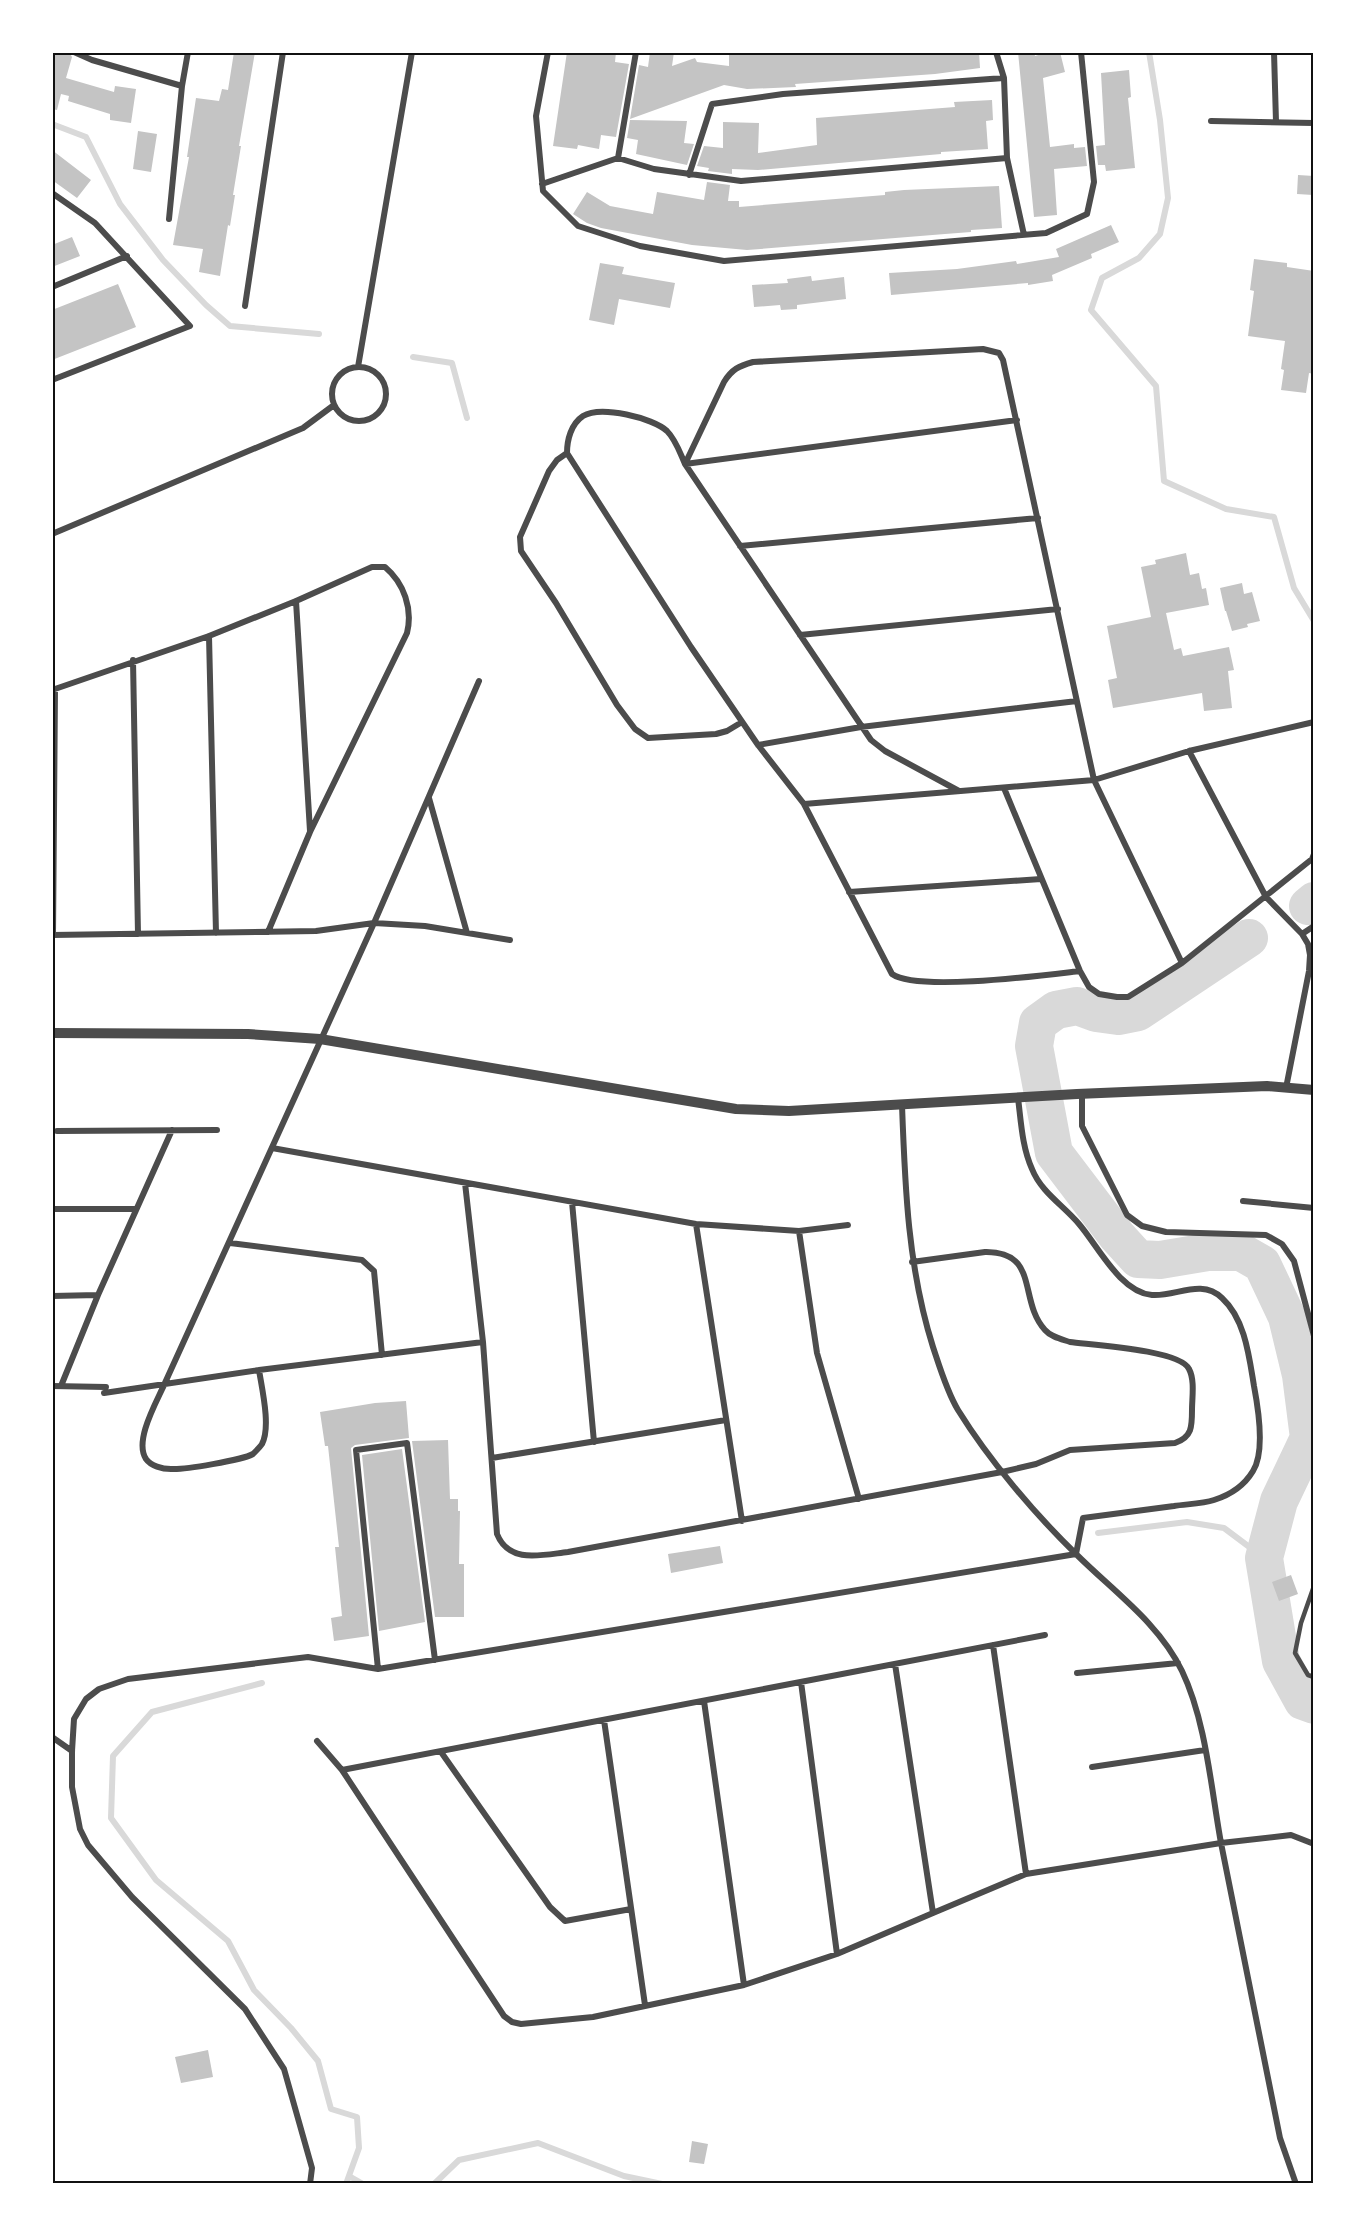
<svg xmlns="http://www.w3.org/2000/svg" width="1366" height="2236" font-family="'Source Serif 4',serif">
	<rect width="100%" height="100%" fill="#fff"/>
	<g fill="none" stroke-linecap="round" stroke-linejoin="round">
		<path stroke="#d9d9d9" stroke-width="6" d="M1149,52L1160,120L1168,198L1160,234L1139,258L1102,278L1091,310L1156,386L1164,481L1226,509L1274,517L1294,588L1314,621
			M52,124L86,137L120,204L163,260L206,305L230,326L319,334
			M413,357L452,363L467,418
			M1098,1533L1187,1522L1224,1528L1264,1558
			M262,1683L152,1712L113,1756L111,1818L156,1880L228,1941L254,1990L291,2028L318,2061L331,2109L357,2117L359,2148L346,2184
			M349,2176L363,2184
			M434,2184L459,2160L538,2143L624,2176L662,2184"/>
		<path stroke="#d9d9d9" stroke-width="38" d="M1308,906L1314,901
			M1249,938L1138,1012L1118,1016L1096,1013L1077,1006L1056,1010L1038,1023L1034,1046L1054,1153L1117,1236L1138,1259L1160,1260L1208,1252H1241L1262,1264L1287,1317L1301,1375L1309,1438L1279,1501L1264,1558L1281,1661L1303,1701L1314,1705"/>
	</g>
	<path fill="#c4c4c4" d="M52,52H69L72,57L66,78L114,92L115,86L136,89L131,123L110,120V114L68,101L69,96L61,94L57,110L52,109Z
		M234,52H255L239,146H241L233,195H235L230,226L228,225L220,276L199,272L203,249L173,245L189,157H187L196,98L219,101L222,89L228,90Z
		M567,52H616L615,62L629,64L616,137L601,135L599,149L578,145L577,149L553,146Z
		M650,52H674L672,66L695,58L697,62L729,66V52H979L980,68L935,74L795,84L796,87L747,89L724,85L630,119L639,65L648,67Z
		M1018,52H1034L1035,56L1048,52H1060L1065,72L1043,78L1050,147L1074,144V148L1085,147L1087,166L1054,169L1057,215L1034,217Z
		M1129,70L1131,97L1128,98L1135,168L1106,171L1105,165H1098L1096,146L1105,145L1101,73Z
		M992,100L993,120L986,121L988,149L941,152V154L758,170L732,169V174L708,171L709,168L697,166L704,146L723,148V122L759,123L758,153L817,145L816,118L955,107L954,102Z
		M630,120L687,121L684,143L694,144L687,165L636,154L638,140L627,138Z
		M138,131L157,134L151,172L133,169Z
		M52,150L91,180L77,198L52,180Z
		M1298,175L1314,176L1313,195L1297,194Z
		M707,182L730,185L728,201H739V207L885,195V192L904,190L999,186L1002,228L971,230V232L945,234L747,250L692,245L601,228L587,223L573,214L587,192L610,206L653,214L657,192L704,200Z
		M1111,225L1119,242L1091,254L1092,258L1052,275L1053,281L1028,285V283L891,295L889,273L957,269L1016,261L1017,264L1059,257L1056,249Z
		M72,237L80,256L52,267V245Z
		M1254,259L1287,263V267L1314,271V374L1309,373L1306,393L1281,390L1284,370L1281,369L1285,341L1248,336L1254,291L1250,290Z
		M600,263L624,267L622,274L675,283L670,308L619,299L614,325L589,320Z
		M811,276L812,281L844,277L846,299L797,305V309L781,310L780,305L754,307L752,285L788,283L787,279Z
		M118,284L136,327L52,360V310Z
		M1186,553L1190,575L1199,573L1202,589L1206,588L1209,605L1166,613L1174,650L1181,648L1183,656L1229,647L1234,670L1228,671L1232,708L1204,711L1202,693L1113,708L1108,680L1117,678L1107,626L1151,617L1141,567L1156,564L1155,560Z
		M1242,583L1244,594L1252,592L1260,621L1247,624L1248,627L1232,631L1226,611H1225L1220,588Z
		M406,1401L409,1438L355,1445L351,1448L369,1636L334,1641L331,1618L342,1616L335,1547H339L328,1446H325L320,1412L375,1403Z
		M448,1440L450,1499H458V1511H460L459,1564H464V1617H435L412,1441Z
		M402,1449L425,1622L379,1631L362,1455Z
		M720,1546L723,1563L671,1573L668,1554Z
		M1291,1575L1298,1594L1279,1601L1272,1582Z
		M208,2050L213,2077L181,2083L175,2057Z
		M692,2141L708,2144L704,2164L689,2162Z"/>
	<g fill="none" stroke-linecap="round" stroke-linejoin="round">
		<path stroke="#4c4c4c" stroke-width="4.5" d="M1314,1586L1301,1623L1295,1653L1308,1675L1314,1677"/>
		<path stroke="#4c4c4c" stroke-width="6" d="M74,52L92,60L182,86
			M548,52L536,116L543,191L578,226L640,246L724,261L1046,233L1087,214L1094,182L1081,52
			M636,52L618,158L654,169L741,181L1007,158
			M996,52L1004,78L1007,158L1024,235
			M1274,52L1276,122
			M1211,121L1314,123
			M689,175L712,104L783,94L1004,78
			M542,184L618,158
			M52,193L95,223L190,326L52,380
			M169,219L182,86L188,52
			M52,287L127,256
			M245,306L283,52
			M358,367L412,52
			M332 394a27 27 0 1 1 54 0a27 27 0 1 1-54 0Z
			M567,453L557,460L549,471L520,537L521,551L556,603L617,705L635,729L648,738L716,734L727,731L742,722
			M685,464L724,382C732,369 739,366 753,362L983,349L999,353L1003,360L1094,780L804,804
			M685,464C680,453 676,440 667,431C653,418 601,405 583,416C571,424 567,440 567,453L691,647L758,745L804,804L892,974C917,992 1045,975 1080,971
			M52,534L303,428L334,405
			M740,546L1038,518
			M296,601L310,831
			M800,635L1058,609
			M209,636L216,933
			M133,660L138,934
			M52,690L209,636L296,601L372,567H385C404,583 413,609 407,633L310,832L268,932
			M758,745L861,727L1077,701
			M1189,751L1266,897L1302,934L1308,944L1310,955L1309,971L1286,1088
			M1004,788L1080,971L1089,987L1099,994L1117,997H1128L1182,963L1312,859L1314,854
			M959,791L885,751L871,740L685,464L1017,420
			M429,798L467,933
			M849,892L1041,879
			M1302,934L1314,926
			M52,935L316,931L374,923L425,926L510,940
			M53,935L55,689
			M1182,963L1094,780L1189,751L1314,722
			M1082,1094V1126L1127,1215L1142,1226L1166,1232L1266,1235L1282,1244L1294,1261L1314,1336
			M902,1105C905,1188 908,1268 933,1347C940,1368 947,1392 958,1410C989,1460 1034,1513 1076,1554C1113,1591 1159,1623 1182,1671C1206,1721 1211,1788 1221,1843L1026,1874
			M57,1131L217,1130
			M272,1148L696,1224L799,1231L848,1225
			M465,1183L483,1342L497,1534C509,1564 541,1555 568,1552L1002,1472L1036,1464L1070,1450L1175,1443C1192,1437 1192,1427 1192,1410C1192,1398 1195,1380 1189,1369C1180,1350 1093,1345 1070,1342C1061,1339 1051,1337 1045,1330C1018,1301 1040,1251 985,1252L912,1262
			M1243,1201L1314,1208
			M572,1202L594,1442
			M52,1209H136
			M696,1224L742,1521
			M799,1231L817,1353L859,1499
			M230,1243L362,1260L374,1271L382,1355
			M52,1296L98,1295
			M259,1370C262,1389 271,1427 262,1444C261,1446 255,1452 253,1454C242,1460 184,1470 171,1469C162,1469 151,1466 146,1459C134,1441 156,1403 164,1385L374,923L479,681
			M52,1386L106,1387
			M61,1386L98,1295L172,1130
			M104,1393L259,1370L483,1342
			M492,1458L726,1420
			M378,1669L356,1450L407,1443L435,1660
			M1077,1673L1178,1663
			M801,1682L837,1954
			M704,1701L744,1985
			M604,1720L645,2005
			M52,1737L72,1751
			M317,1741L342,1770L504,2016L512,2022L521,2024L593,2017L744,1985L837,1954L933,1913L895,1664
			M441,1752L550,1907L565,1921L631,1909
			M1092,1767L1205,1750
			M342,1770L1045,1635
			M933,1913L1026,1874L993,1645
			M310,2184L312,2168L284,2069L245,2009L132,1897L88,1845L80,1829L72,1787V1751L74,1719L86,1699L99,1689L128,1679L308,1657L378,1669L1076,1554L1083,1518C1113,1514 1144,1510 1174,1506C1186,1504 1202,1504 1214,1500C1230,1495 1244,1486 1253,1471C1265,1452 1258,1407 1254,1386C1249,1356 1245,1319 1222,1298C1201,1278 1176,1297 1152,1295C1120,1292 1098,1246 1079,1224C1064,1206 1041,1192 1032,1169C1022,1147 1021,1121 1018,1098
			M1296,2184L1280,2138L1221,1843L1291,1835L1314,1844"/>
		<path stroke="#4c4c4c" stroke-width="10" d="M52,1033L248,1034L320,1039L736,1109L789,1111L1077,1094L1267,1086L1314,1090"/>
	</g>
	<rect width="1366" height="2236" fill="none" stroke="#ffffff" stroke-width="108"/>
	<rect x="54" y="54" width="1258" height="2128" fill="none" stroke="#111" stroke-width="2"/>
</svg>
